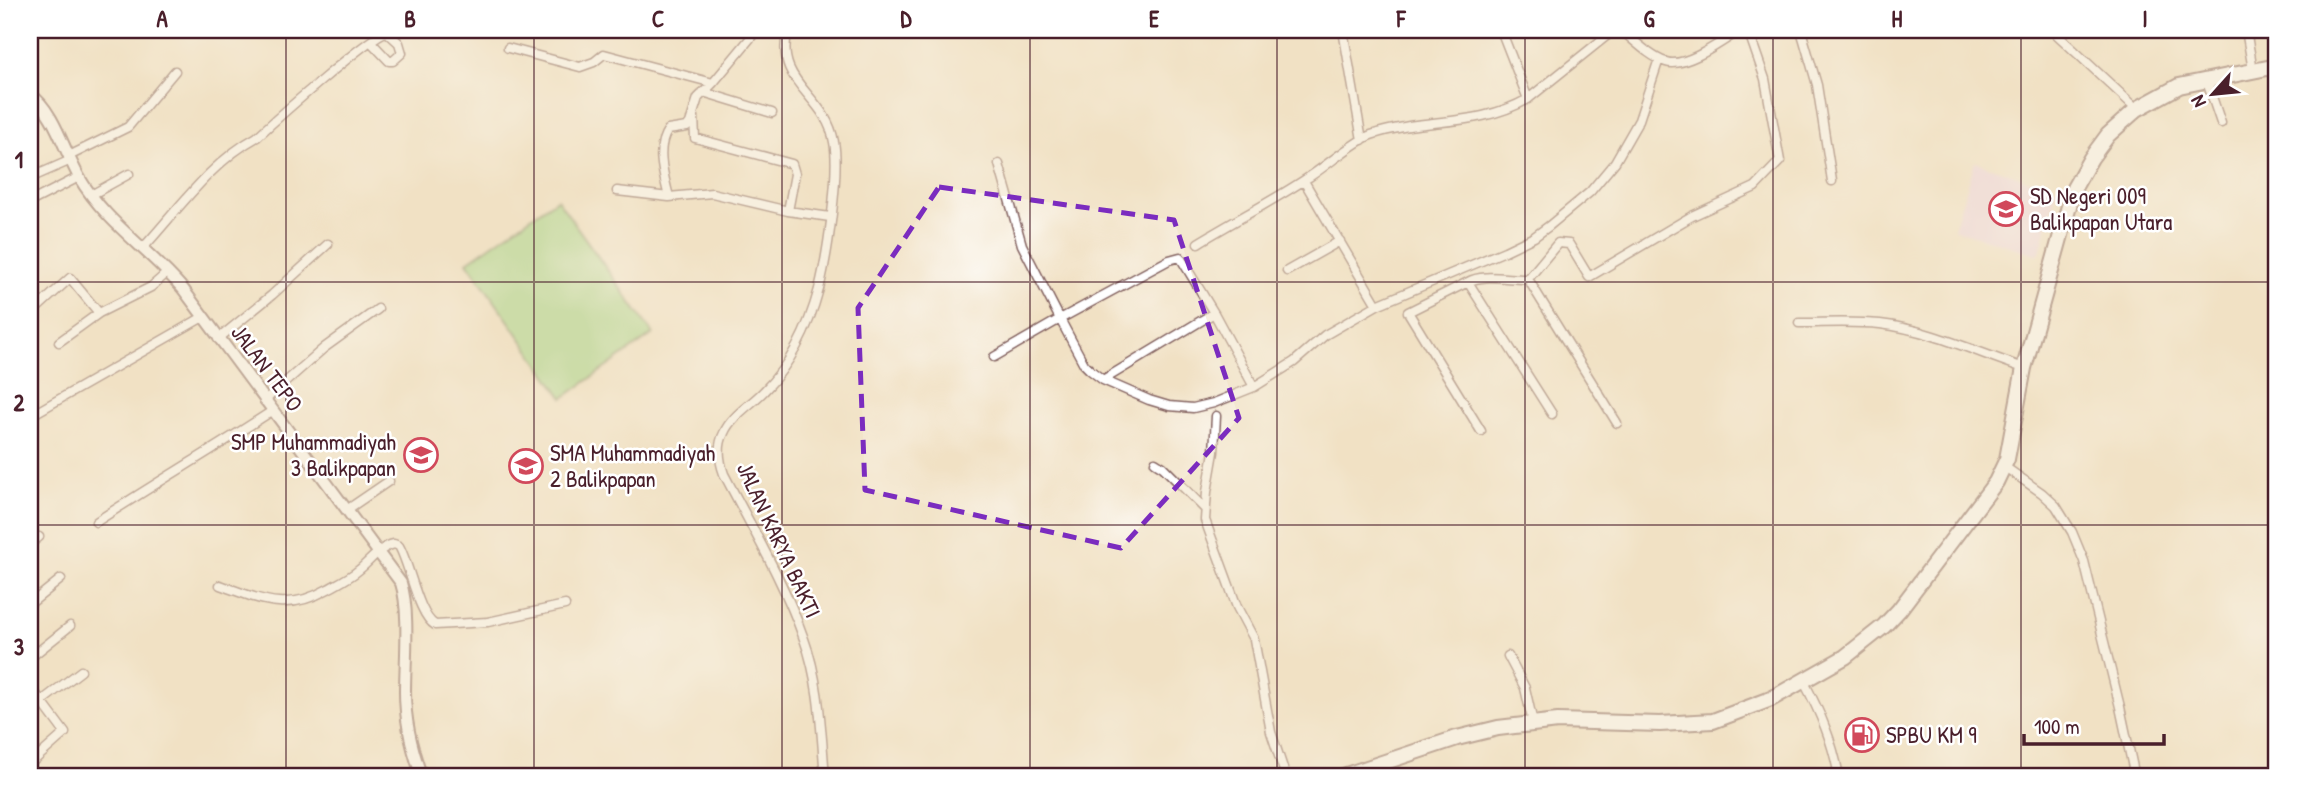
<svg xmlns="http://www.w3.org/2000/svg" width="2307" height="807" font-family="'Patrick Hand',sans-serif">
	<rect width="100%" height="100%" fill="#fff"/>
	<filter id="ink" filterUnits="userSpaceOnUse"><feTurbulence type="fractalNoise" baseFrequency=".0143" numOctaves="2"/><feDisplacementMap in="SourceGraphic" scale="14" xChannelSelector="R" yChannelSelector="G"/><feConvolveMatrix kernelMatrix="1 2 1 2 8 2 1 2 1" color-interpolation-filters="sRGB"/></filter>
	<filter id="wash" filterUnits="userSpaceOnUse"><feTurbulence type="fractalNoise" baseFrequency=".00686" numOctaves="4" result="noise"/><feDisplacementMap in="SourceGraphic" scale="28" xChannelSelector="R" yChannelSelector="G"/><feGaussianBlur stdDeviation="1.57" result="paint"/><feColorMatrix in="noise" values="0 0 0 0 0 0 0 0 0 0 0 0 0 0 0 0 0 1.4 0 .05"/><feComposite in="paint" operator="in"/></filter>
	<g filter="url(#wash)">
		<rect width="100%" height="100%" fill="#f1e1c4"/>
		<path fill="#edd0e8" d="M1975,162L2057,189L2039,255L1954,229Z"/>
		<path fill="#a0d586" stroke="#757a58" stroke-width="2" d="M557,199L653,334L563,398L467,262Z"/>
	</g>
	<g filter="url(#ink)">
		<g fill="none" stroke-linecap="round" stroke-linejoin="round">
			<g stroke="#846361" stroke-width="11">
				<path id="street" d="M788,30C773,84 826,94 834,142C840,173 827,258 819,289C809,326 791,364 764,391C752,404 731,416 724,433C717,446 719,460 724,474C752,528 784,582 804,639C820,682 821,732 825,777
					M1343,30L1362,140
					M1501,30L1528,99
					M1621,30C1634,40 1650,57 1666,62C1685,69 1724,40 1740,30
					M1801,30L1817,85L1832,181
					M2052,30L2137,109
					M2246,30L2253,70
					M508,48L580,67L594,62L604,54L713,83L757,30
					M2206,79L2221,123
					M703,92L772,113
					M694,116L695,138L792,164L795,174L788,211L830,217
					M69,156L128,127L175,71
					M30,178L71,160
					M1304,181L1377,305
					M617,191L669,197C664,176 655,148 668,130L687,127L690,123L698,98L713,83
					M91,195L129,174
					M669,197L712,193L788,211
					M30,202L79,177
					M1198,243C1234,221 1273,201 1309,177C1325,167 1356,140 1371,135C1424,117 1477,128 1528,99L1614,30
					M143,248C178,210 211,162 257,137C274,121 373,33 387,32L399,43L402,53L393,61H389L371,42
					M1287,271L1340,241
					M1528,279L1617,423
					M1468,282L1408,312L1481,431
					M36,309L70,278L99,313
					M1799,323C1825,323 1853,321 1880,324C1930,330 1976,352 2024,368
					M218,339L272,295L328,244
					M59,342L99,313L151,287L168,272
					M994,357L1060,319L1022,245L999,164
					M1103,380L1214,313
					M1254,387L1214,313L1180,257L1169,260L1060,319L1084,364L1090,370L1103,380L1149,400L1169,406L1193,408L1214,403L1254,387L1294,362L1325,335L1377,305L1505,251L1534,237L1549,226L1590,192L1615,162L1639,120L1659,59
					M264,401L324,348L378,309
					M1552,414L1468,282C1482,273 1511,280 1528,279L1558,243L1569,244L1589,277L1692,216L1755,187L1780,161L1765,79L1748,30
					M30,416L203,317
					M1216,416L1214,452L1207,492L1205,520L1237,607L1254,639L1271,732L1286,777
					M1155,462L1163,467L1205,509
					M2005,467L2042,493L2056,506L2072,532L2084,561L2120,707L2135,777
					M348,509L389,481
					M96,522C154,484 214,449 272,411
					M30,544L39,537
					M220,585C262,600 286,613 328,589C339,583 351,577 360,569C371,560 380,547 394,544L399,546C410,565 418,615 435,625L488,622L565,605
					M30,604L61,579
					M1508,656L1525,688L1533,723
					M30,658L70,626
					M1803,680C1820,712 1833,742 1839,777
					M30,686L65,733L30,764
					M30,710L81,671"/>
			</g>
			<g stroke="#846361" stroke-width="14">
				<path id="secondary" d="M30,94C54,110 65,153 79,177C105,222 150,250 183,289L401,583C410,611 405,661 405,692C405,721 412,750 422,777"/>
			</g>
			<g stroke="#846361" stroke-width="18">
				<path id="highway" d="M1340,777L1457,738L1498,728L1558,721L1660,724L1713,721L1771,699L1845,657L1884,626L1899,610L1996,482L2007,459L2024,368L2074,188L2091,158L2108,135L2137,109L2179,86L2277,66"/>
			</g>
			<use href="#street" stroke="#fff" stroke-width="8"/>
			<use href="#secondary" stroke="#fff" stroke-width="10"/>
			<use href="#highway" stroke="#fff" stroke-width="14"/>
		</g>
	</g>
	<path d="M0 0H2307V807H0ZM939,187L1174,220L1239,418L1121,548L865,490L858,308Z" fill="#f1e1c4" fill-opacity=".55" fill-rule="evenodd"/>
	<path fill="none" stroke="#7b2cbf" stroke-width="5" stroke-dasharray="14 9" stroke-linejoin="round" d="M939,187L1174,220L1239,418L1121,548L865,490L858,308Z"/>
	<path fill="none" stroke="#4a1f2b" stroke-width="2" stroke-opacity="0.55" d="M286,30V777M534,30V777M782,30V777M1030,30V777M1277,30V777M1525,30V777M1773,30V777M2021,30V777M30,282H2277M30,525H2277"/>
	<defs>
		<g id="school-ring" transform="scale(1.75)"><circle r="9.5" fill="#fff" stroke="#d1495b" stroke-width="1.5"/><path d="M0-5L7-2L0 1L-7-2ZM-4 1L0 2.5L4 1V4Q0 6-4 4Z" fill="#d1495b"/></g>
		<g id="fuel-ring" transform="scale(1.75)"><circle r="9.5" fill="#fff" stroke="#d1495b" stroke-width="1.5"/><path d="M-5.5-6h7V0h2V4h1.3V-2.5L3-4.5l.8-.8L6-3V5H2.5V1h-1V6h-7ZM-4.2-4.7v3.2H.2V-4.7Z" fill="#d1495b"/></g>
	</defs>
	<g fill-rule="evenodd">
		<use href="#school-ring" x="2006" y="209"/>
		<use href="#school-ring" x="421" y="455"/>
		<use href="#school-ring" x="526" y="466"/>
		<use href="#fuel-ring" x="1862" y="735"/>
	</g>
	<g text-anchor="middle" stroke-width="5" stroke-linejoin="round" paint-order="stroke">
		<g font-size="23" fill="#4a1f2b" stroke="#fff" text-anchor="start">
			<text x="2030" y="204">SD Negeri 009<tspan x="2030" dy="26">Balikpapan Utara</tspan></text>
			<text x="396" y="450" text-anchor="end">SMP Muhammadiyah<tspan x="396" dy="26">3 Balikpapan</tspan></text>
			<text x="550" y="461">SMA Muhammadiyah<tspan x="550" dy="26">2 Balikpapan</tspan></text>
			<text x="1886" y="743">SPBU KM 9</text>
		</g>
		<g font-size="23" fill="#4a1f2b" stroke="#fff">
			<text transform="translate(267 368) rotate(53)" y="8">JALAN TEPO</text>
			<text transform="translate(779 540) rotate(65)" y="8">JALAN KARYA BAKTI</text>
		</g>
	</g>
	<rect width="2307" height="807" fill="none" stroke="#fff" stroke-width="77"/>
	<g transform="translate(2213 94) rotate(243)" stroke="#ffffff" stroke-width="5" paint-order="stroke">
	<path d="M0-5L12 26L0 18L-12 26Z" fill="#4a1f2b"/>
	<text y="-10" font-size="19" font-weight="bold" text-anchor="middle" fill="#4a1f2b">N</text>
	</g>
	<path d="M2024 734v10h140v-10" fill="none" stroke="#4a1f2b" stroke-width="3.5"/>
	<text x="2034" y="734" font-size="21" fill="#4a1f2b" stroke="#ffffff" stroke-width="5" paint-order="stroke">100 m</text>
	<rect x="38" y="38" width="2230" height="730" fill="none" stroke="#4a1f2b" stroke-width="2.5"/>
	<g font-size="23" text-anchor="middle" font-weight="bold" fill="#4a1f2b">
		<text x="162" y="27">A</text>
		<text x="410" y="27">B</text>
		<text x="658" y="27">C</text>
		<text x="906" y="27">D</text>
		<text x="1154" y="27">E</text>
		<text x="1401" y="27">F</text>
		<text x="1649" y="27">G</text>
		<text x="1897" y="27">H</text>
		<text x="2145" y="27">I</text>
		<text x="19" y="168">1</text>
		<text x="19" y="411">2</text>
		<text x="19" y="655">3</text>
	</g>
</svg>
